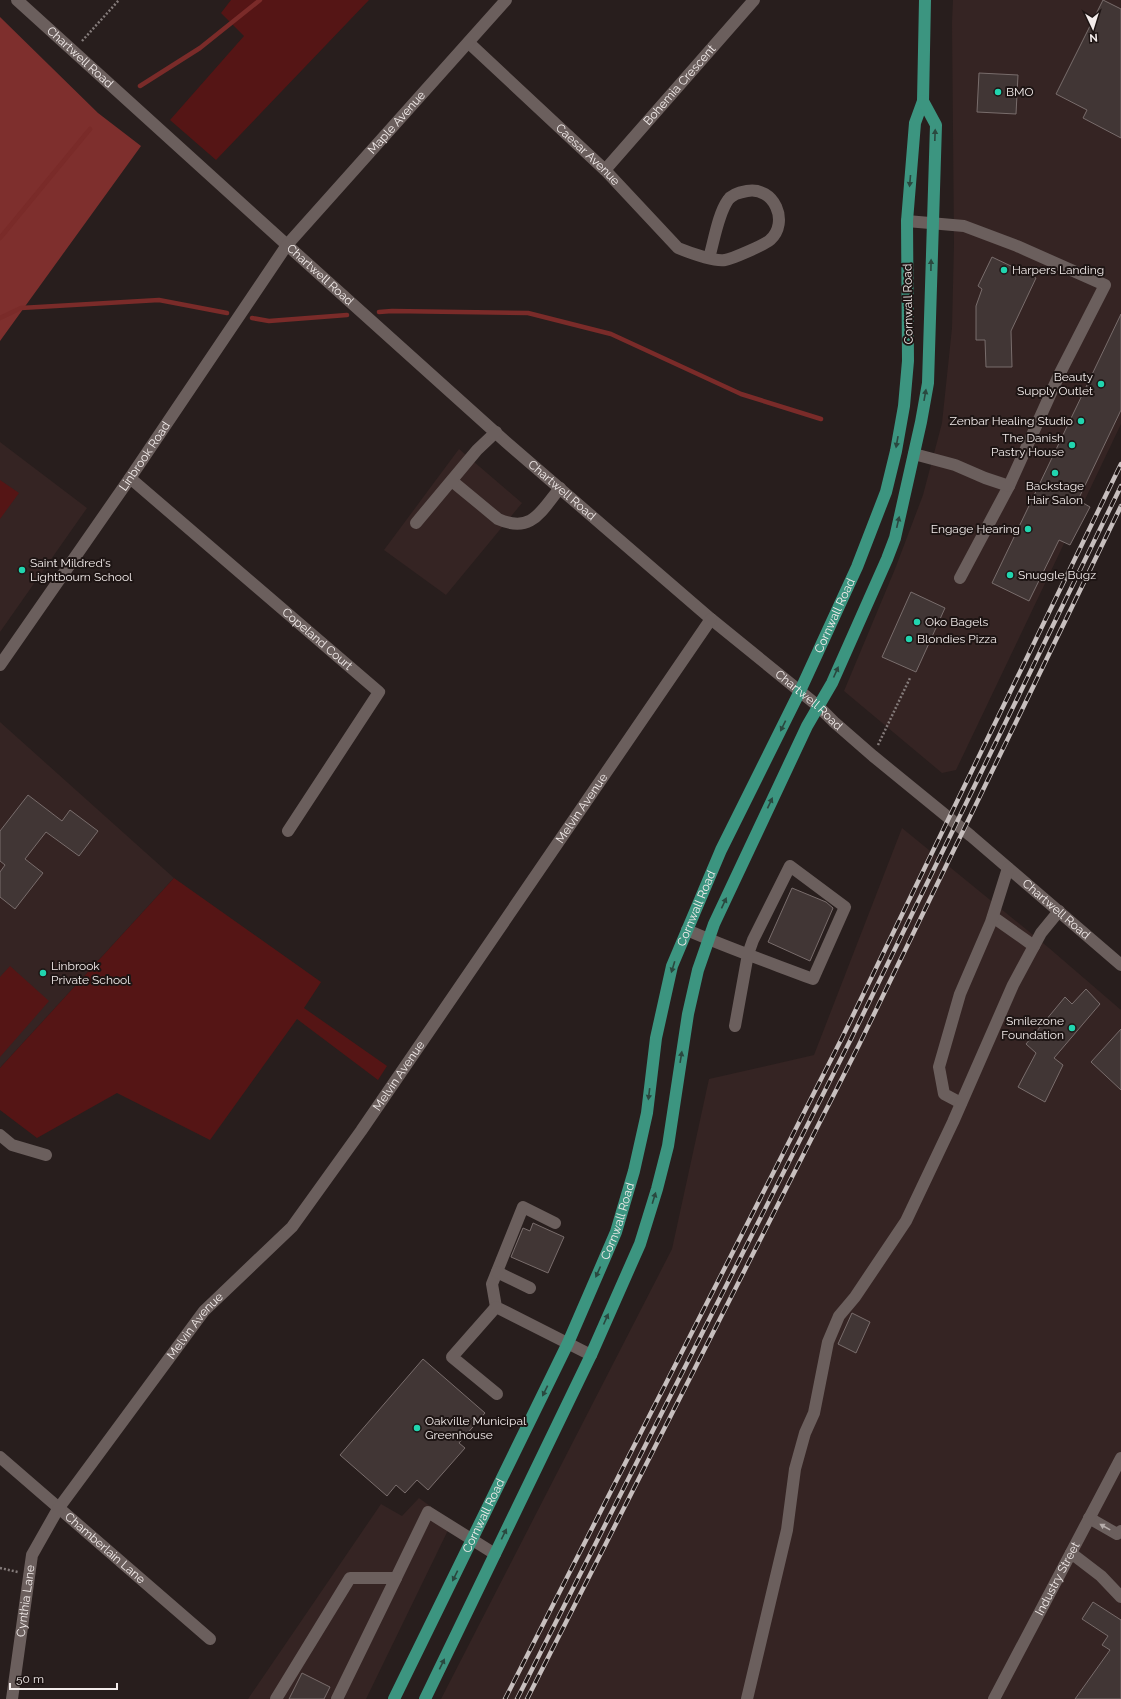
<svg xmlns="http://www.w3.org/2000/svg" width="1121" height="1699" font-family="Raleway,sans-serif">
	<rect width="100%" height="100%" fill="#281e1d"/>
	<path fill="#352423" d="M953,0H1121V424L956,770L942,773L844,691L895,569L923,495L942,423L952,328L954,243L952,22Z
		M0,442L87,508L0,632Z
		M459,449L522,503L446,595L384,550Z
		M0,722L174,878L0,1068Z
		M902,828L1049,948L1121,1010V1699H441L672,1249L709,1079L814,1055Z
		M419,1498L452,1522L366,1699H248L381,1504L402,1516Z"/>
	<path fill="#551515" d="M231,0H369L216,160L170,120L244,36L221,13Z
		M0,480L19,493L0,519Z
		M174,878L321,982L304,1008L387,1066L378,1080L297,1019L210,1140L117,1093L37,1138L0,1110V1068Z
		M10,966L49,1001L0,1057V977Z"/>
	<path fill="#7e2f2d" d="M0,17L98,113L141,146L0,341Z"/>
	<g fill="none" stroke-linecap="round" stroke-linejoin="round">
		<path stroke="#7a2b29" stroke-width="4.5" d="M140,86L200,48L260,0
			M0,238L90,129
			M379,312L392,311L528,313L611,334L741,394L821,419
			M0,318L21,308L159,300L227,313
			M252,318L269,321L347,315"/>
	</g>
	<path fill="#413635" stroke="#796d6c" d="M1103,0L1121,9V138L1083,118L1087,110L1056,94Z
		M979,73L1018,75L1016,114L977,112Z
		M992,257L1036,278L1011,331L1012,367H986L985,340H976V306L982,289L978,286Z
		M1121,314V410L1078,500L1090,507L1070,545L1059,540L1029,601L992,583Z
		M911,592L945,608L916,672L882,657Z
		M28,795L62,821L70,810L98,831L79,856L46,832L25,859L43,873L15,909L0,897V872L5,865L0,861V831Z
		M792,888L826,902L833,908L810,961L768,942Z
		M1086,989L1100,1004L1054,1058L1063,1065L1045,1102L1018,1087L1036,1053L1026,1044L1065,997L1072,1004Z
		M1121,1029V1090L1091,1062Z
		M533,1223L564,1237L548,1273L511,1257L523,1228L530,1231Z
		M852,1313L870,1322L856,1353L838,1344Z
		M423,1359L485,1413L459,1443L465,1448L428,1490L417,1480L405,1493L396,1485L387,1496L340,1455Z
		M1093,1602L1121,1620V1699H1075L1110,1650L1102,1645L1108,1636L1082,1619Z
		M302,1673L330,1687L324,1699H289Z"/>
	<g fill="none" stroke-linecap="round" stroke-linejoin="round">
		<path stroke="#847b7a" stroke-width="2.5" stroke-dasharray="2 2" stroke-linecap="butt" d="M82,41L119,0
			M878,745L910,678
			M0,1568L18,1572"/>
		<g stroke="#6b5f5d" stroke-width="12">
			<path id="s1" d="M17,0L287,245L506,442L711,619L818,706L834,722L873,756L971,836L1121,965"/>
			<path id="s2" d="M469,43L605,170L678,248C688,252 715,262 725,260C732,259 764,245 770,240C790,222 774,186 747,191C741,192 732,194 728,200C718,214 714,241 709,258"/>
			<path id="s3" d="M605,170L754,0"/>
			<path d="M907,221L964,226L1017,246L1105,285L1060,373L1009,486L960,578"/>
			<path d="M914,454L955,465L985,478L1009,486"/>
			<path id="s4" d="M130,478L379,692L288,831"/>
			<path d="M452,481L498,519C532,534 541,511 560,488"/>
			<path d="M416,523L477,450L496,432"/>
			<path id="s5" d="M0,665L130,478L287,245L506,0"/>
			<path d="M993,917L1034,946"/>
			<path d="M687,930C728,948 771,963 813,979L845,907L790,866L753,940L748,954L735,1026"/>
			<path d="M961,1103L944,1094L939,1067L960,994L991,922L1008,868"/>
			<path d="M0,1135L12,1145L46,1155"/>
			<path d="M555,1223L523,1207L492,1284L496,1307L591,1355"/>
			<path d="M497,1272L530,1288"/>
			<path d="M496,1307L452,1357L497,1394"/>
			<path id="s6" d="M0,1457L210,1639"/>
			<path d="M1089,1518L1117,1534L1121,1531"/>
			<path d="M1071,1553L1101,1576L1121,1597"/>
			<path d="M396,1578L428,1512L495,1554"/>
			<path id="s7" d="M12,1699L32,1555L58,1509L204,1311L292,1227L361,1131L711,619"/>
			<path d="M276,1699L350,1578H396L337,1699"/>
			<path d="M747,1699L787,1530L795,1469L805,1433L814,1413L828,1342L839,1316L855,1297L906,1221L953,1122L1013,985L1041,933L1059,911"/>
			<path id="s8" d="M994,1699L1121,1458"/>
		</g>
		<g stroke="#3c9580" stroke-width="12">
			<path id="s9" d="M394,1699L568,1343L616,1232L634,1171L647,1113L656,1038L672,966L721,850L800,691L857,567L886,492L896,451L904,406L908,361L907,221L915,123L923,101L925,0"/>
			<path d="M425,1699L591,1355L640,1244L657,1189L668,1146L688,1014L698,970L714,924L807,726L832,683L887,559L895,538L921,422L928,383L936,125L923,101"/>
		</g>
		<g stroke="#c7bfbe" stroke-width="4.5">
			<path id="rail" d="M505,1699L842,1038L1121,464
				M517,1699L850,1041L1121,486
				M527,1699L859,1045L1121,506"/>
		</g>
		<use href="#rail" stroke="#1e1514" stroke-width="3" stroke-dasharray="9" stroke-linecap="butt"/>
	</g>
	<defs><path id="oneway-solid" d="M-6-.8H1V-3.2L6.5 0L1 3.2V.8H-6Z"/></defs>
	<g fill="#2a483f">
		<use href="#oneway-solid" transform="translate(935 135) rotate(-88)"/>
		<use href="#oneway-solid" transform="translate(910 181) rotate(95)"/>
		<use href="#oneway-solid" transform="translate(931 265) rotate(-89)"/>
		<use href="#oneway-solid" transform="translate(925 395) rotate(-80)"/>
		<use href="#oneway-solid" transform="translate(897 442) rotate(100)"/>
		<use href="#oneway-solid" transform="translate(898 522) rotate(-77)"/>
		<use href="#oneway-solid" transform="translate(836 672) rotate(-66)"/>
		<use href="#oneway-solid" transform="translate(783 726) rotate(116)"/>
		<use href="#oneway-solid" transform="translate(770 803) rotate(-65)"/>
		<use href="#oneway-solid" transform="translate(724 903) rotate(-65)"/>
		<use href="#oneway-solid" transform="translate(673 967) rotate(107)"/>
		<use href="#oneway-solid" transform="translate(681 1057) rotate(-81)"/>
		<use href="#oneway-solid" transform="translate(649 1094) rotate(97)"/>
		<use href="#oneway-solid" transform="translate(654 1198) rotate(-73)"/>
		<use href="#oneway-solid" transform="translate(598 1272) rotate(114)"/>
		<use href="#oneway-solid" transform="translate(606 1319) rotate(-66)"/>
		<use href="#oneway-solid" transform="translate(545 1391) rotate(116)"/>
		<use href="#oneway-solid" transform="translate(504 1534) rotate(-64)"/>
		<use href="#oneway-solid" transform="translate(455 1576) rotate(116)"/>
		<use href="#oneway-solid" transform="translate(442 1664) rotate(-64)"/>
	</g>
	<use fill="#b6adab" href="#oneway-solid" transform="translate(1105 1527) rotate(-151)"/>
	<g fill="#21d5af" stroke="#1e1514" stroke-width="1.5">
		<circle cx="998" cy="92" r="4"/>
		<circle cx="1004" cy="270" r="4"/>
		<circle cx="1101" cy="384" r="4"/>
		<circle cx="1081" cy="421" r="4"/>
		<circle cx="1072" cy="445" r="4"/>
		<circle cx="1055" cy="473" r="4"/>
		<circle cx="1028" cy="529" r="4"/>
		<circle cx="22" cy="570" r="4"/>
		<circle cx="1010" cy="575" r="4"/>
		<circle cx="917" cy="622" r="4"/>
		<circle cx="909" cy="639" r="4"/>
		<circle cx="43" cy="973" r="4"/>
		<circle cx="1072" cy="1028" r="4"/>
		<circle cx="417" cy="1428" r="4"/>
	</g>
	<g text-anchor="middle" stroke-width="4" stroke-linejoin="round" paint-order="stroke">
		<g font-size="12" fill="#f3eceb" stroke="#1e1514">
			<text dy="4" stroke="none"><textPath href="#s1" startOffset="85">Chartwell Road</textPath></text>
			<text dy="4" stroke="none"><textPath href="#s3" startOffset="113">Bohemia Crescent</textPath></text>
			<text dy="4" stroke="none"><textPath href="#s5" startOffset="673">Maple Avenue</textPath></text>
			<text dy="4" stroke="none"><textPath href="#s2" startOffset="163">Caesar Avenue</textPath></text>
			<text dy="4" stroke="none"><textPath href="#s1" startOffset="409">Chartwell Road</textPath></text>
			<text transform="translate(908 304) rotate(-91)" y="4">Cornwall Road</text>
			<text dy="4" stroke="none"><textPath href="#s5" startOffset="254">Linbrook Road</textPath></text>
			<text dy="4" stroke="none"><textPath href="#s1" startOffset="733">Chartwell Road</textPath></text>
			<text dy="4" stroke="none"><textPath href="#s9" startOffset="1176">Cornwall Road</textPath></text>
			<text dy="4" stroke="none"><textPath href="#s4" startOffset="247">Copeland Court</textPath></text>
			<text dy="4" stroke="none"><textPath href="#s1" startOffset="1057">Chartwell Road</textPath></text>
			<text dy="4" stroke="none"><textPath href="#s7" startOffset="1075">Melvin Avenue</textPath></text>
			<text dy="4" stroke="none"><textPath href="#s9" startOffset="852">Cornwall Road</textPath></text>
			<text dy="4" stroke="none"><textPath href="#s1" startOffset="1381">Chartwell Road</textPath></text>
			<text dy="4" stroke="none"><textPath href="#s7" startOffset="751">Melvin Avenue</textPath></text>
			<text dy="4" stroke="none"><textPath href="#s9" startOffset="528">Cornwall Road</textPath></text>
			<text dy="4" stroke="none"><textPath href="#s7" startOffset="427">Melvin Avenue</textPath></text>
			<text dy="4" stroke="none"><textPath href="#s9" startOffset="204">Cornwall Road</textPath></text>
			<text dy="4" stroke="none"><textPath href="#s6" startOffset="139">Chamberlain Lane</textPath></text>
			<text dy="4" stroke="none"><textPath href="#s8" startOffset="136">Industry Street</textPath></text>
			<text dy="4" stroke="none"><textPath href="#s7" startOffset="99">Cynthia Lane</textPath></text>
		</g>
		<g font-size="12" fill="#f3eceb" stroke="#1e1514" text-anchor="start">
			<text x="1006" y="96">BMO</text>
			<text x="1012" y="274">Harpers Landing</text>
			<text x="1093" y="381" text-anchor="end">Beauty<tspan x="1093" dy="14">Supply Outlet</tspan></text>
			<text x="1073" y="425" text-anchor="end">Zenbar Healing Studio</text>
			<text x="1064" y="442" text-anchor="end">The Danish<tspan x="1064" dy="14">Pastry House</tspan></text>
			<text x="1055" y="490" text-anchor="middle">Backstage<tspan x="1055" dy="14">Hair Salon</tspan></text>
			<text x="1020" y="533" text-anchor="end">Engage Hearing</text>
			<text x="30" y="567">Saint Mildred's<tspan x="30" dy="14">Lightbourn School</tspan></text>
			<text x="1018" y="579">Snuggle Bugz</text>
			<text x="925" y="626">Oko Bagels</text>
			<text x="917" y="643">Blondies Pizza</text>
			<text x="51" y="970">Linbrook<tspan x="51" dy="14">Private School</tspan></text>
			<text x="1064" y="1025" text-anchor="end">Smilezone<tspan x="1064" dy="14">Foundation</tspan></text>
			<text x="425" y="1425">Oakville Municipal<tspan x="425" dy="14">Greenhouse</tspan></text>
		</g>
	</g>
	<g transform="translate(1093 28) rotate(176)" stroke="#1e1514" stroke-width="3" paint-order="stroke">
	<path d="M0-3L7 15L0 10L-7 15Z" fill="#f3eceb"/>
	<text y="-6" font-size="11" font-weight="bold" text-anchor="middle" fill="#f3eceb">N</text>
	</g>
	<path d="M10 1683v6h107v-6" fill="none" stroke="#f3eceb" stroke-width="2"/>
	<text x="16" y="1683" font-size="12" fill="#f3eceb" stroke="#1e1514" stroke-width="3" paint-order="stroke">50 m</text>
</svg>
